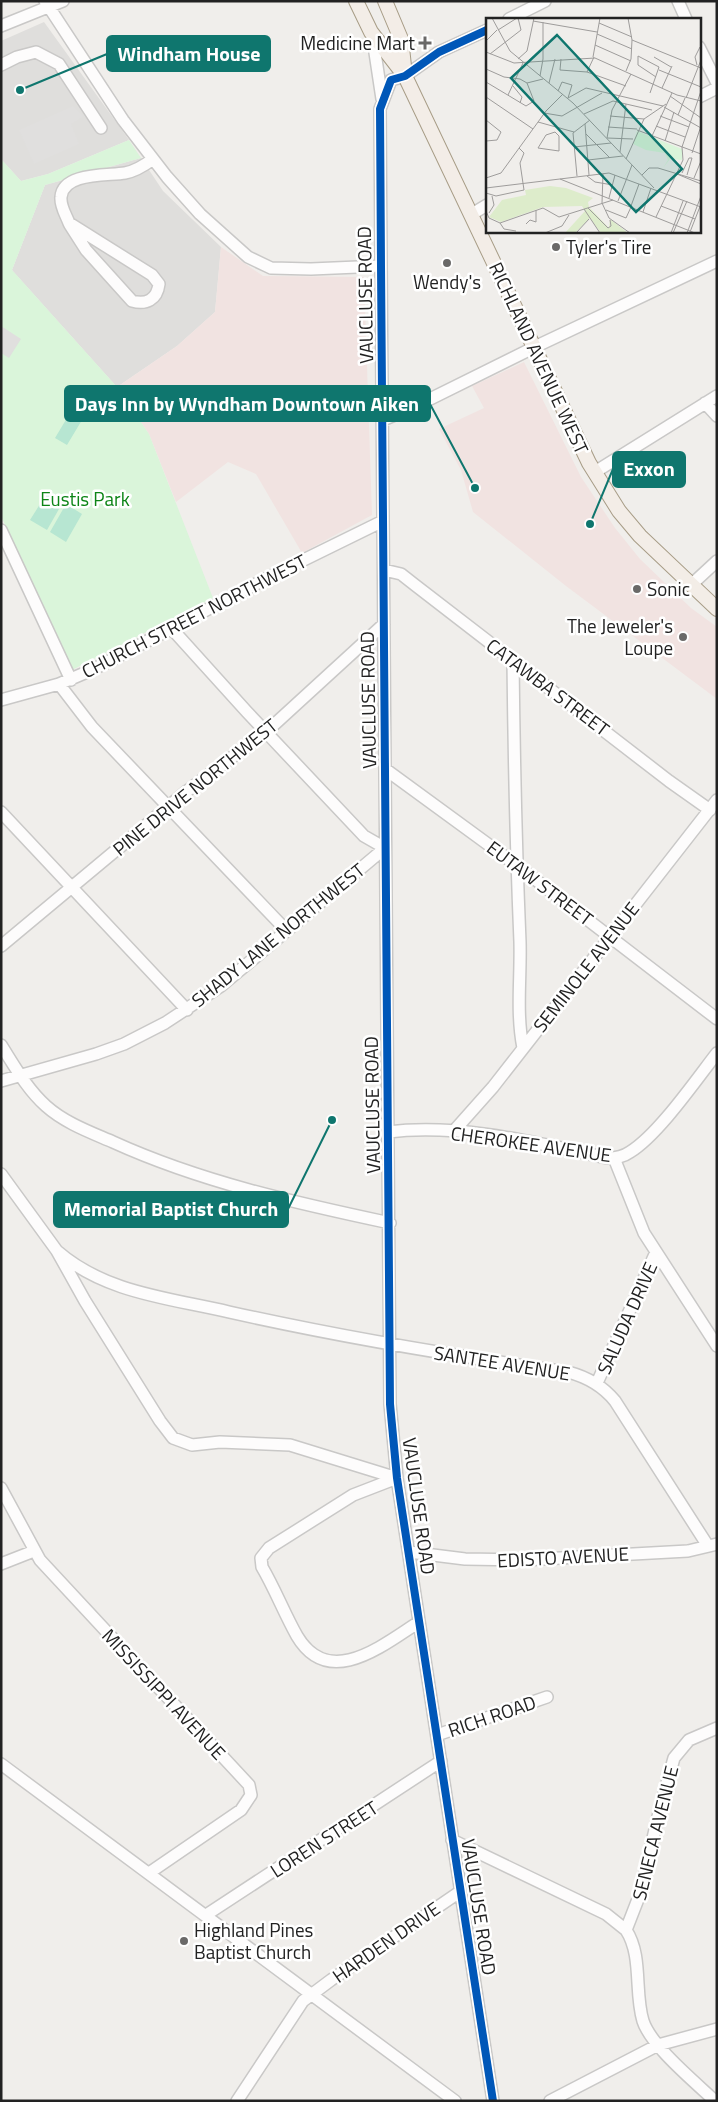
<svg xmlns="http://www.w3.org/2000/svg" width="718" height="2102" font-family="'Titillium Web',sans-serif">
	<rect width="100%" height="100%" fill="#f0eeeb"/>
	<path fill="#dfdedc" d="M44,22L129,140L48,174L21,181L1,159V41Z
		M141,158L163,191L221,247L215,312L177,346L117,387L12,270L45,185Z"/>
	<path fill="#f1e3e1" d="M221,247L263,276L364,277L372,515L302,553L256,474L228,462L176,502L149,434L117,387L177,346L215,312Z
		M524,362L581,477L615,528L640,559L691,608L717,627V699L566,586L473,512L461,470L439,429L484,408L472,386Z"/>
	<path fill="#daf5da" d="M129,140L141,158L45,185L12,270L117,387L149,434L213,598L72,670L1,516V159L21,181L48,174Z"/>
	<path fill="#b7e6d2" d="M70,413L82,420L67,445L55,438Z
		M47,493L63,502L47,530L30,520Z
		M66,504L82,514L66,542L50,532Z"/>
	<path fill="#e0dfde" d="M73,106L84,116L71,124L79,144L34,164L19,130Z
		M1,326L21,339L9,358L1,353Z"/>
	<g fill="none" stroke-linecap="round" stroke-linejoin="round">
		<g stroke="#c9c8c7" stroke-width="14">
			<path id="minor" d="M45,1L123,120L167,177L200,214L248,257L271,268L311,269L381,266
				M678,1L686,19
				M509,19L545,1
				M1,26L63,1
				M487,30L439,52L405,76L391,80L380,109L381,266L390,1404L397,1478L493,2101
				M372,33L382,99
				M699,47L717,83
				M1,65L17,57L36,52L59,64L101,128
				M699,97L717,88
				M472,214L487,205
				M69,223L152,275L159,284C157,300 146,305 132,301L86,250L70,225L69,223C66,215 60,206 61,197C63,172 108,176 125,173C136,171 145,165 153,159
				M705,403L717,416
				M383,420L418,405L541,344L717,261
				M595,472L717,396
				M1,530L71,680
				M384,570L401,574L415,585L669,781L710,810
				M690,586L717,561
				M513,661C514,755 516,848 520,942C521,978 516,1012 523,1048
				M59,684L92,727L286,930
				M1,700L59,684L94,669L273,575L383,521
				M385,769L515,864L717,1019
				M1,812L187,1010
				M1,946L187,791L266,732L384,624
				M1,1045C15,1067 27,1089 46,1106C65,1123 90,1132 113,1142C201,1182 296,1203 390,1223
				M1,1081L96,1054L124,1044L165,1023L221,986L385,848L364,836L247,712L172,629
				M388,1132C460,1123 537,1143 608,1158C616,1158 623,1157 630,1152C658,1135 696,1080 717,1053
				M453,1132L493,1087L717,800
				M614,1158L644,1233L717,1346
				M1,1174L57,1251L85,1301L160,1421L173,1438L192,1445L220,1442L290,1445L397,1478
				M57,1251C105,1293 169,1298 229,1312C341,1337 454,1356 568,1372C587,1377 602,1385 615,1401L708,1546
				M597,1383L656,1252
				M397,1478L353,1495L269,1548L261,1558L262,1567C275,1589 284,1613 297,1636C329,1690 383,1645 419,1622
				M1,1488L40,1560L249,1785L251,1795L241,1810L149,1873
				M409,1552L465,1559L524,1560L688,1551L717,1544
				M1,1564L34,1551
				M437,1735L547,1697
				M1,1764L455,2101
				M452,1840L606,1914L626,1930
				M206,1915L441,1761
				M237,2101L303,2001L331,1980L461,1891
				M550,2101L658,2045L717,2029
				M715,2101C695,2082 651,2046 643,2021C634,1992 643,1956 626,1930L640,1894L660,1808L674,1758L689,1740L717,1728"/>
		</g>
		<g stroke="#a79c86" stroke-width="16">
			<path id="major" d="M356,1L371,32L405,76L589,463L619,511L640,536L717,609
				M385,1L401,39L405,75"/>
		</g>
		<use href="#minor" stroke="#fdfcfc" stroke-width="11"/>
		<use href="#major" stroke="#f3ede7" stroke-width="14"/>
		<g stroke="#fff" stroke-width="11">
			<path id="cycleway" d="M487,30L439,52L405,76L391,80L380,109L381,266L390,1404L397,1478L493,2101"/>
		</g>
		<use href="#cycleway" stroke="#0057b8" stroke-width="8"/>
	</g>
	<g fill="#6a6968" stroke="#fff" stroke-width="2">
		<path d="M422.5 35.5h5v5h5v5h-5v5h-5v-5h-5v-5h5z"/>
		<circle cx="556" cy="247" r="5"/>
		<circle cx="447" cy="263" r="5"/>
		<circle cx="637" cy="589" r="5"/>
		<circle cx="683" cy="637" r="5"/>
		<circle cx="184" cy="1941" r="5"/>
	</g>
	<g text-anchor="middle" stroke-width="5" stroke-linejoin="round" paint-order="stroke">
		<g font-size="19" fill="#222" stroke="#fff" text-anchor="start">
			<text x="415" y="50" text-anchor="end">Medicine Mart</text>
			<text x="566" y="254">Tyler's Tire</text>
			<text x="447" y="289" text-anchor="middle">Wendy's</text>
			<text x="647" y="596">Sonic</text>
			<text x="673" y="633" text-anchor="end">The Jeweler's<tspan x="673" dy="22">Loupe</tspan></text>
			<text x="194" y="1937">Highland Pines<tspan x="194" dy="22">Baptist Church</tspan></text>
		</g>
		<g font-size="19" fill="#222" stroke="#fff">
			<text transform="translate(365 295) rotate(-91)" y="7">VAUCLUSE ROAD</text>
			<text transform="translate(539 358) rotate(65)" y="7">RICHLAND AVENUE WEST</text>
			<text transform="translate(194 616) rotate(-27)" y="7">CHURCH STREET NORTHWEST</text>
			<text transform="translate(548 687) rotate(37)" y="7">CATAWBA STREET</text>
			<text transform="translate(368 700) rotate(-91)" y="7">VAUCLUSE ROAD</text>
			<text transform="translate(195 787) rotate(-39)" y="7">PINE DRIVE NORTHWEST</text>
			<text transform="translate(540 883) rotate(37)" y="7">EUTAW STREET</text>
			<text transform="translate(278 935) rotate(-39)" y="7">SHADY LANE NORTHWEST</text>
			<text transform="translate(586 967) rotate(-52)" y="7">SEMINOLE AVENUE</text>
			<text transform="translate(372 1105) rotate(-91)" y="7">VAUCLUSE ROAD</text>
			<text transform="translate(531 1144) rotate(8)" y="7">CHEROKEE AVENUE</text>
			<text transform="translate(627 1318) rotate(-66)" y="7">SALUDA DRIVE</text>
			<text transform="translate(502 1363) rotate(9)" y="7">SANTEE AVENUE</text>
			<text transform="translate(419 1506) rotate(82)" y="7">VAUCLUSE ROAD</text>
			<text transform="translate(563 1557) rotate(-3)" y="7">EDISTO AVENUE</text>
			<text transform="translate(164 1694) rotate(47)" y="7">MISSISSIPPI AVENUE</text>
			<text transform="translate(492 1716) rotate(-19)" y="7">RICH ROAD</text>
			<text transform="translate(655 1833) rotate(-76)" y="7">SENECA AVENUE</text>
			<text transform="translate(324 1839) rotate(-33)" y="7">LOREN STREET</text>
			<text transform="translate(479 1907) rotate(81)" y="7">VAUCLUSE ROAD</text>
			<text transform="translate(386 1942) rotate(-35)" y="7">HARDEN DRIVE</text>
		</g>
		<g font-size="19" fill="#0c8416" stroke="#fff">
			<text x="85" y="506">Eustis Park</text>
		</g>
	</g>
	<g transform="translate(486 18)">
		<rect width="215" height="215" fill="#f0eeeb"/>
		<path d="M64,168L80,170L107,180L102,184L103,189L123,210L124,201L142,215H115L104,200L89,215H79L99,193L96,188L57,189L15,204L3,199L16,182L40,177L39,172Z" fill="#ddeccb"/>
		<path d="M151,113L196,131V142L184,141L177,150L182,142L179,135L160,132L147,126Z" fill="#daf5da"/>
		<path fill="none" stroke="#9e9c9b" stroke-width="1" d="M6,0L24,33L87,85L168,170M47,3L111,14M113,5L146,19M12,12L31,0M111,16L146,31M146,22L215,50M0,23L11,12M109,27L145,43M0,34L28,45L109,40L191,77L215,83M4,36L35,12L32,0M107,39L114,0M168,39L185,49M32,41L41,33L48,0M75,41L74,52L101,54L140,68M211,47L209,39L214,29M0,51L18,59L34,61L41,65L48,83L40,88L0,64M173,52L215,69M140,53L145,41L146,22L142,0M101,54L108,39M145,56L126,92L121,120L147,121M54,58L57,41V4M41,65L57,61M63,65L69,41M27,68L36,79L34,85M176,70L186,48M72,73L76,64L86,67L82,80M164,75L173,49L152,38V47L170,59M22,77L37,45M184,78L215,100M0,79L47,111M82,80L100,70L177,88M200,80L215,42M178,89L215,110M58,95L76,98L116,75M98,96L127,83L166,92M192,97L199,80M124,98L158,101M174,98L203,109M0,102L15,114L11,122L0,123M52,104L88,114M99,106L103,157M170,108L199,119M122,109L151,111M151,112L215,136M69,114L73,118V133L52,130L60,117ZM100,116L124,140M166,118L186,75M179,123L188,94M88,129L125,125M134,134L140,86M206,135L215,108M140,141L158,101L180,86M102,142L137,138M196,155L203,140H206L201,157M117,156L116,185L123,200L144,215M191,156L215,166M156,157L163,150H172L215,163M91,158L87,115L104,102M101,158L109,164L127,167M0,160L15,155L60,93L77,76M208,160L215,143M74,161L209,215M0,170L123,155L215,189M0,175L10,178L38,172L34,145L38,135L33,130M123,180L129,157M132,183L146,147M145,188L153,166M175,188L209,201M102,190L122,210L125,208L124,202M98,191L114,215M120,192L140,200L145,189M0,193L3,200L14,205L57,190L73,199L127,182M157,194L165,170M3,195L8,187L6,178M170,199L197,142L196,129L215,73M14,205L18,211L30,213M40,206L44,202L50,204V192M204,214L215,186M59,215L76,208L83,197M90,215L103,201M185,215L197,183M187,215L201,183M201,215L215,178"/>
		<path fill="#0f766e" fill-opacity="0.15" stroke="#0f766e" stroke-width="2.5" d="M71,17L196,151L150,194L25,60Z"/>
		<rect width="215" height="215" fill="none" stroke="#222" stroke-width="2.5"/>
	</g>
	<path fill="none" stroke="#0f766e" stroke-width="2" d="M20 90L107 54M475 488L430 404M590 524L613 469M332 1120L288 1209"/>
	<g fill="#0f766e" stroke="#fff" stroke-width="2">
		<circle cx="20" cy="90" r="5"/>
		<circle cx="475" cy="488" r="5"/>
		<circle cx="590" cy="524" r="5"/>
		<circle cx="332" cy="1120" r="5"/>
	</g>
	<g fill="#0f766e" stroke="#0f766e" stroke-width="2">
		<rect x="107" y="36" width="163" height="35" rx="5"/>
		<rect x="65" y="386" width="365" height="35" rx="5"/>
		<rect x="613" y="452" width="72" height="35" rx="5"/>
		<rect x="54" y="1192" width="234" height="35" rx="5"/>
	</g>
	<g font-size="20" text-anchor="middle" font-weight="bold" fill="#fff">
		<text x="189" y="61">Windham House</text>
		<text x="247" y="411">Days Inn by Wyndham Downtown Aiken</text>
		<text x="649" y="476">Exxon</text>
		<text x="171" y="1216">Memorial Baptist Church</text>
	</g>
	<rect width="718" height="2102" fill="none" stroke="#222222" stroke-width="5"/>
</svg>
